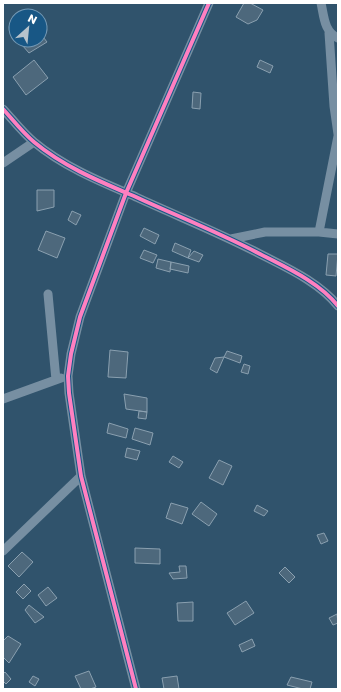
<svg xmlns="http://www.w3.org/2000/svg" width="341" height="692" font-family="Poppins,sans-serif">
	<rect width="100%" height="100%" fill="#30536c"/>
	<path fill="#4d687c" stroke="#8aa0b0" d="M244,3H250L263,10L257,20L248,24L236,17Z
		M40,33L47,42L29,53L22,45L28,40H40Z
		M34,60L48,78L26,95L13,77Z
		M260,60L273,66L270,73L257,67Z
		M193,92L201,93L200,109L192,108Z
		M37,190H54V207L37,211Z
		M72,211L81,215L76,225L68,220Z
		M144,228L159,235L155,244L140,236Z
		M46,231L65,238L57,258L38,250Z
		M175,243L191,250L188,258L172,251Z
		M144,250L157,255L153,263L140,258Z
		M194,251L203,255L199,262L188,258Z
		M328,254H338L336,276L326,275Z
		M158,259L171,262L170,272L156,268Z
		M171,262L189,266L188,273L170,269Z
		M110,350L128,352L126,378L108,377Z
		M227,351L242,356L240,363L224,357Z
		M224,357L217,373L210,369L215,358Z
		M244,364L250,366L248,374L241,372Z
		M124,394L147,398V412L126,409Z
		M139,411L147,412L146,419L138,418Z
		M109,423L128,429L126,438L107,433Z
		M135,428L153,433L150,445L132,439Z
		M127,448L140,451L137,460L125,457Z
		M173,456L183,462L179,468L169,462Z
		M219,460L232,466L223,485L209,478Z
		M201,502L217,514L209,526L192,514Z
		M171,503L188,508L182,524L166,518Z
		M257,505L268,511L264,516L254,511Z
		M324,533L328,541L321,544L317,535Z
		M135,548L160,549V564L135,563Z
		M22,552L33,562L19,577L8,566Z
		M179,566H186L187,578L173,579L169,573L180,572Z
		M285,567L295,577L289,583L279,573Z
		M24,584L31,591L23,599L16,592Z
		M48,587L57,598L46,606L38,595Z
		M246,601L254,613L235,625L227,613Z
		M193,602V621H178L177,603Z
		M29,605L44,617L35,623L25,610Z
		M337,614L338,623L333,625L329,618Z
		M8,636L21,644L9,663L3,657V641Z
		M252,639L255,646L242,652L239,645Z
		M89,671L96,687L90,689H81L75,676Z
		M5,672L11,679L6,684L3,681V674Z
		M33,676L39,679L35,686L29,682Z
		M177,676L179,689H164L162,678Z
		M291,677L312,682L310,689H303L287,685Z"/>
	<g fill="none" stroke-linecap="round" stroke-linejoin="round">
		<path stroke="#778fa2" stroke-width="9" d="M321,3C324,16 324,32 338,38
			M329,33L334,106L338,134
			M3,109C13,120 23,133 34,142C64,167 101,182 136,197C177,216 220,233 260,254C287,268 319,282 338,306
			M3,163L34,142
			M319,232L338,136
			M231,239L265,232H319L338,234
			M48,294L56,380
			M3,399L61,378
			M3,551L81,476
			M136,689L81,476L69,393L68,376L71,354L80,317L126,193L209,3"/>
		<g stroke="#185785" stroke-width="6">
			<path id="cycleway" d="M3,109C13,120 23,133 34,142C64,167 101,182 136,197C177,216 220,233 260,254C287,268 319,282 338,306
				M136,689L81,476L69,393L68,376L71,354L80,317L126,193L209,3"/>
		</g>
		<use href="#cycleway" stroke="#ff80c0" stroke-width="4"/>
	</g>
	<rect width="341" height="692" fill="none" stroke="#ffffff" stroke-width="8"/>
	<g transform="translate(28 28) rotate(27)"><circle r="19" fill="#185785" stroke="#749ab6"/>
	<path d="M0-3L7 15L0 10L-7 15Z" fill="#b7c3cc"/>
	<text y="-6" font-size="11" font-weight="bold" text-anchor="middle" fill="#ffffff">N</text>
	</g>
</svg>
